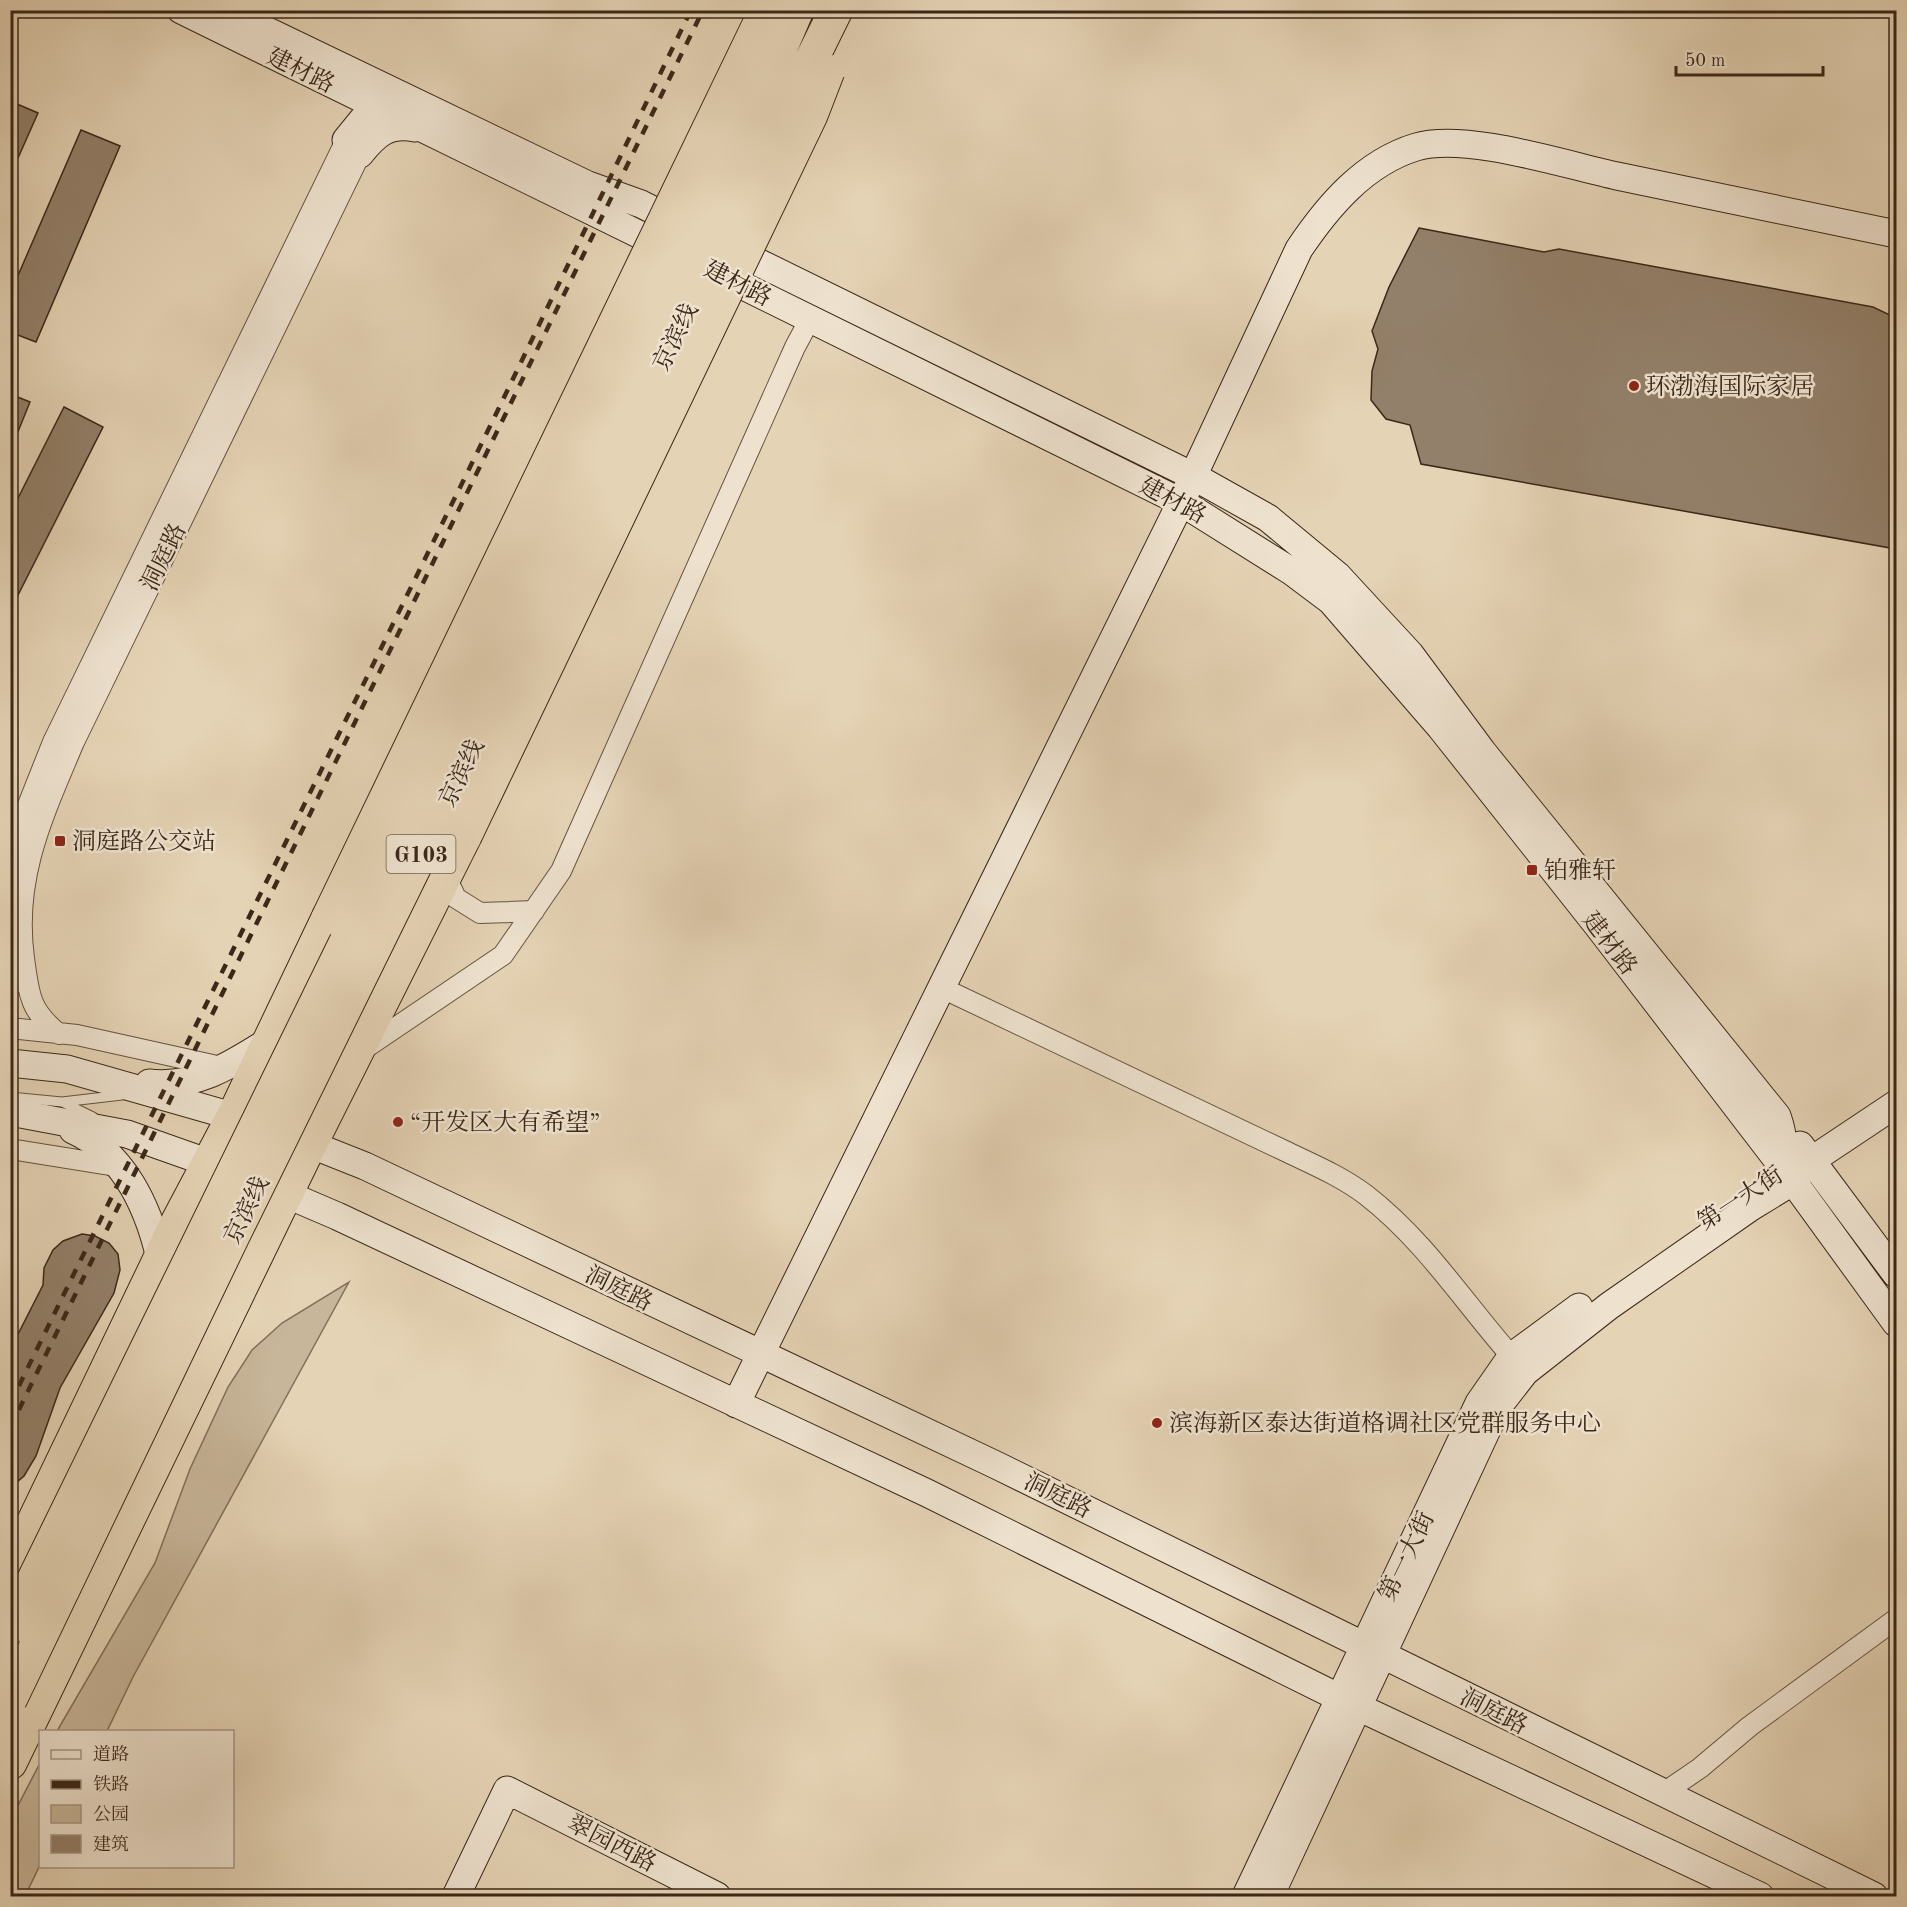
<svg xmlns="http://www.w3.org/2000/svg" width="1907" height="1907" font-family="'Old Standard TT','Noto Serif SC',serif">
	<rect width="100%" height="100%" fill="#e5d3b5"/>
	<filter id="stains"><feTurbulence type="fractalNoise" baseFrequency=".00333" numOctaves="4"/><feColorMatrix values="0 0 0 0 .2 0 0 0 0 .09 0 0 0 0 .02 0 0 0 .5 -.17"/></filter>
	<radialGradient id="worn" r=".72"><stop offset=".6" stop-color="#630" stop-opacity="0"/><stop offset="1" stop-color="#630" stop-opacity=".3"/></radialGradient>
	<path fill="#c8b69a" stroke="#826e59" stroke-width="1.5" d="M349,1282L133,1677L107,1731H57L155,1563L190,1469L228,1387L252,1350L282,1323Z
		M40,1763V1865L25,1896H11V1819Z"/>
	<path fill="#93806a" stroke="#3b2718" stroke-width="1.5" d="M10,101L38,113L10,176Z
		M81,130L120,146L36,342L10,332V294Z
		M1419,228L1544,252L1559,249L1873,307L1896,318V549L1421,464L1410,425L1386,419L1371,400L1372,371L1378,349L1372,331L1389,287Z
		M10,394L30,402L11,449H10Z
		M64,407L103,427L10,611V514Z
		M82,1234L95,1236L109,1243L118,1254L120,1270L114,1293L60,1388L36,1456L24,1476L10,1488V1350L43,1285L44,1268L53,1250L63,1241Z"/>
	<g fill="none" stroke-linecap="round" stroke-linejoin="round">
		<g stroke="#66523f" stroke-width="11">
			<path id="lane" d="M10,1097L62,1102
				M93,1117L62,1102L122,1095"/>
		</g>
		<g stroke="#66523f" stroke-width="22">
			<path id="street" d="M10,865L22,820L53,742L352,128
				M446,877L456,898L480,913L534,911
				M10,987L11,951
				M940,987L1285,1151C1312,1164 1341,1176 1366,1195C1428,1243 1468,1309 1520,1366
				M10,1028L77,1035L226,1068
				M59,1034C29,1010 29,994 24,958C13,877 43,816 74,742L365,144
				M361,1051L503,955L561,871L795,347L810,319
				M10,1149L122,1167
				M1662,1794L1700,1768L1750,1726L1896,1619"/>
		</g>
		<g stroke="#3b2718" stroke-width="29">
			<path id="secondary" d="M181,10L671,250
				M224,10L588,185L641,204L685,226
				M346,140L368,113L389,102
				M360,154C376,134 388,123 415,128
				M725,246L1193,476L1268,518L1338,576L1410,654L1482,751L1777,1116C1791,1154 1779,1180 1751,1207
				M713,271L1181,502L1291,571L1331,601L1441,728L1598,926L1782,1166L1896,1323
				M10,1063L67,1069L253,1122
				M149,1083C196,1088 231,1065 269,1041
				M10,1112L127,1134L226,1169
				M73,1130C123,1153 148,1206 160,1258
				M292,1137L365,1166L996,1465L1874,1896
				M1800,1145L1896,1274
				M267,1186L337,1216L927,1493L1358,1707L1760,1896
				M736,1404L1181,502L1299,249C1328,206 1364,163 1416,147C1465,132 1566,165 1617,176C1710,196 1803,215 1896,234
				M456,1896L507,1790L717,1896
				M1246,1896L1479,1403L1511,1357L1579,1307
				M1270,1896L1497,1408L1525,1372L1609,1306L1751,1207L1792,1182L1812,1160L1896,1104"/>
		</g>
		<g stroke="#3b2718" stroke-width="35">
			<path id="highway" d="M10,1571L178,1221L234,1115L328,918
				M10,1763L303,1159L465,836"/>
		</g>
		<use href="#lane" stroke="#eee2cf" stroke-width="9"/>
		<use href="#street" stroke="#eee2cf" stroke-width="20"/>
		<use href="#secondary" stroke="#eee2cf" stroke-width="27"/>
		<use href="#highway" stroke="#e5d3b5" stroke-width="33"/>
		<path stroke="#3b2718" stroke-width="4.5" stroke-dasharray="10 10" stroke-linecap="butt" d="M10,1404L497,412L691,10
			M10,1428L703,10"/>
		<g stroke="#3b2718" stroke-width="35" stroke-linecap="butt">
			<path id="highway-bridge" d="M465,836L811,115L828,71
				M328,918L766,10
				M10,1628L760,96L797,10
				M10,1700L232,1238L836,10"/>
		</g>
		<use href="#highway-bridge" stroke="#e5d3b5" stroke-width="33"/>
	</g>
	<g fill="#8f2418" stroke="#eee2cf" stroke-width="2">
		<circle cx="1634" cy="386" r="6"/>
		<rect x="54" y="835" width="12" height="12" rx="3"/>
		<rect x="1526" y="864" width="12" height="12" rx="3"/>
		<circle cx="398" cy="1122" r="6"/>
		<circle cx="1157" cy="1423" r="6"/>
	</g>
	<g text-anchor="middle" stroke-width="5" stroke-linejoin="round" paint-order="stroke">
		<rect fill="#eee2cf" stroke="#715f4f" stroke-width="1.5" x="386.5" y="835" width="69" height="38" rx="4.5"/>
		<g font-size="22" font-weight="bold" fill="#3b2718">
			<text x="421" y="862">G103</text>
		</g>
		<g font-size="24" fill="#3b2718" stroke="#eee2cf">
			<text transform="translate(301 70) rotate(26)" y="8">建材路</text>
			<text transform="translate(738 283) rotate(27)" y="8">建材路</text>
			<text transform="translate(675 337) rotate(-64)" y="8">京滨线</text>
			<text transform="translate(1173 500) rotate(28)" y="8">建材路</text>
			<text transform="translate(163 557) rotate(-64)" y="8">洞庭路</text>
			<text transform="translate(461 773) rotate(-64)" y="8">京滨线</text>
			<text transform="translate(1610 943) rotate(52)" y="8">建材路</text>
			<text transform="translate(1740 1198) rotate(-33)" y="8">第一大街</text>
			<text transform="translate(246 1210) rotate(-64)" y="8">京滨线</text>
			<text transform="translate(619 1288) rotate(26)" y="8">洞庭路</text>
			<text transform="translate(1058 1495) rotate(26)" y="8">洞庭路</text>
			<text transform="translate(1406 1556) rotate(-64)" y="8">第一大街</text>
			<text transform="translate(1494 1711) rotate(27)" y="8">洞庭路</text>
			<text transform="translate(612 1843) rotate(27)" y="8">翠园西路</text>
		</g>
		<g font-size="24" fill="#3b2718" stroke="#eee2cf" text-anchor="start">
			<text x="1646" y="394">环渤海国际家居</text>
			<text x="72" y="849">洞庭路公交站</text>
			<text x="1544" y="878">铂雅轩</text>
			<text x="410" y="1130">“开发区大有希望”</text>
			<text x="1169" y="1431">滨海新区泰达街道格调社区党群服务中心</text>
		</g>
	</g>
	<rect width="1907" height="1907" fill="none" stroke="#e5d3b5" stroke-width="36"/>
	<rect x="12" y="12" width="1883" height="1883" fill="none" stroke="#3b2718" stroke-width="3"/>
	<rect x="18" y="18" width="1871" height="1871" fill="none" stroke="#3b2718" stroke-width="1.5"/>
	<rect x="39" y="1730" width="195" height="138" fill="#eee2cf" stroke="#a69786" stroke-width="1.5"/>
	<rect x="51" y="1750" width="30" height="9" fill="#eee2cf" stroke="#a69786" stroke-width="1.5"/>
	<text x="93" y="1760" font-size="18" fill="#3b2718">道路</text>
	<rect x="51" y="1780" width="30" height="9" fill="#3b2718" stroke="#a69786" stroke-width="1.5"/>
	<text x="93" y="1790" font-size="18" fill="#3b2718">铁路</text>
	<rect x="51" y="1805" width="30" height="18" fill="#c8b69a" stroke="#a69786" stroke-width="1.5"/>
	<text x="93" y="1820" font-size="18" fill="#3b2718">公园</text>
	<rect x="51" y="1835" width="30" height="18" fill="#93806a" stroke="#a69786" stroke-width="1.5"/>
	<text x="93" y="1850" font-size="18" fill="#3b2718">建筑</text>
	<path d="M1676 66v9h147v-9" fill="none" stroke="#3b2718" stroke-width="3"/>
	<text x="1685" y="66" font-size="18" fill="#3b2718" stroke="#eee2cf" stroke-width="4.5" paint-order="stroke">50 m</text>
	<rect width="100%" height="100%" filter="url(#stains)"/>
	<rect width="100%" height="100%" fill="url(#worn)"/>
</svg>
